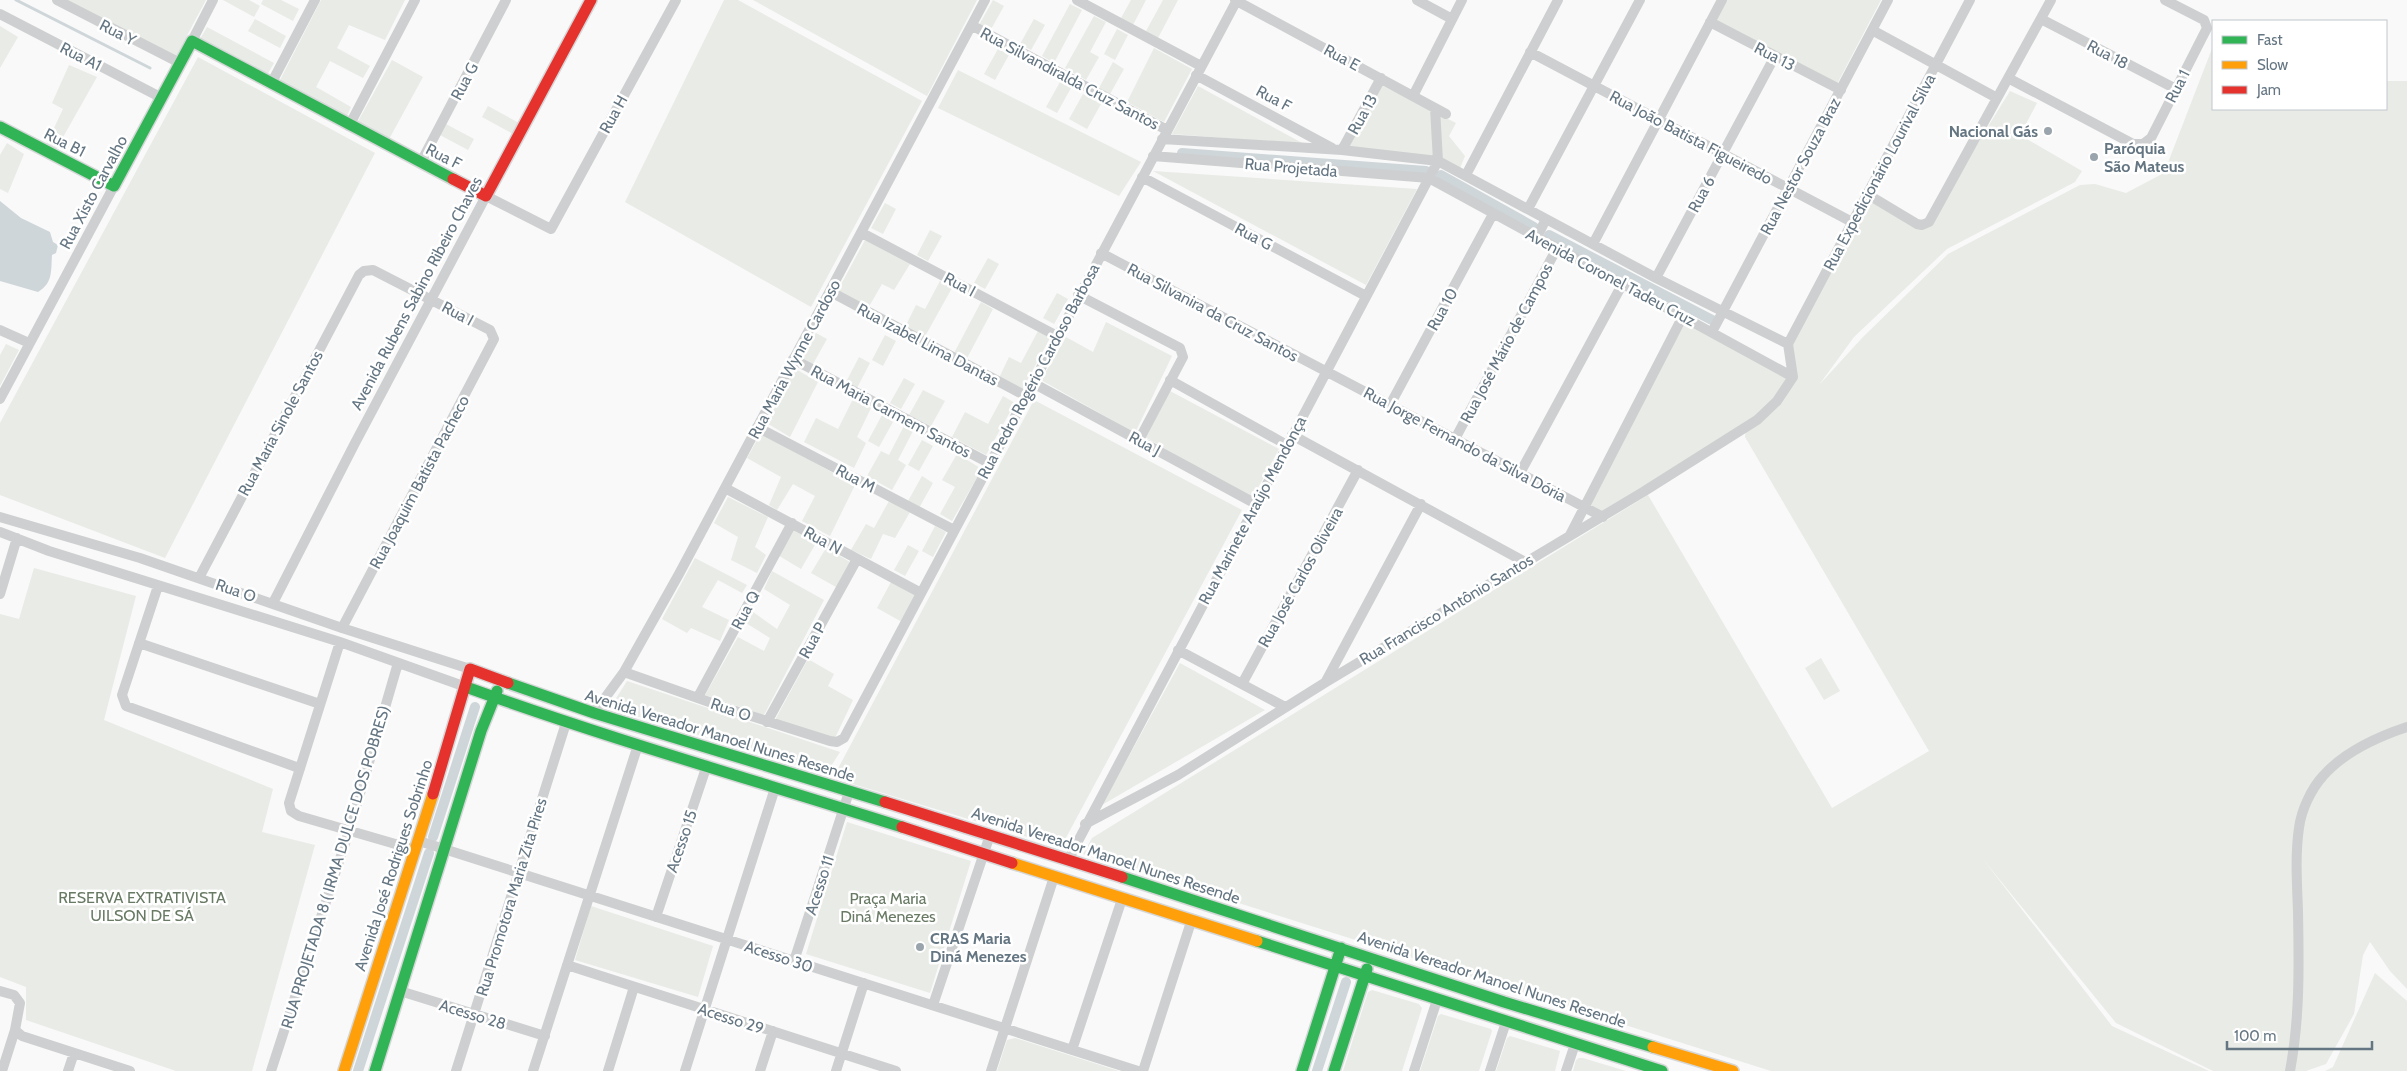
<svg xmlns="http://www.w3.org/2000/svg" width="2407" height="1071" font-family="Cabin,sans-serif">
	<rect width="100%" height="100%" fill="#f9f9f9"/>
	<path fill="#e8ebe6" d="M64,0H206L175,58Z
		M223,0H249L260,6L254,17Z
		M263,0H281L299,9L293,21L261,4Z
		M321,0H405L385,40L349,25L337,48L370,66L363,78L330,61L316,87L351,107L345,120L278,84Z
		M724,0H738L922,101L811,307L625,202Z
		M753,0H977L927,96Z
		M993,0L1004,6L990,31L979,25Z
		M1131,0H1146L1133,25L1121,18Z
		M1163,0H1178L1158,38L1146,31Z
		M1727,0H1881L1837,84L1716,20Z
		M1070,4L1082,10L1054,63L1042,56Z
		M1094,16L1106,22L1090,52L1099,57L1086,80L1065,68Z
		M255,19L286,36L280,48L248,31Z
		M1034,19L1045,25L1031,50L1020,44Z
		M0,26L18,37L0,68Z
		M207,27L274,63L267,75L200,39Z
		M1117,29L1128,35L1115,60L1104,54Z
		M2213,46V109H2386V81H2407V989L2390,971L2370,942L2363,955L2354,1014L2326,1064L2306,1071H2213L2116,1023L1982,858L2112,1026L2209,1071H1771L1083,854L1092,838L1648,495L1832,808L1929,751L1745,437L1746,428L1603,517L1584,507L1685,323L1793,377L1788,344L1867,194L1917,224L1929,222L2010,91L2037,103L2020,135L2082,171L2075,182L1947,249L1854,337L1819,385L1862,338L1948,254L2080,185L2095,184L2126,193L2164,173Z
		M1154,48L1192,69L1164,122L1127,102Z
		M998,49L1009,55L995,80L984,74Z
		M198,57L375,153L165,558L0,495V423Z
		M392,60L423,77L388,141L357,123Z
		M1113,62L1124,69L1110,94L1099,88Z
		M69,65L97,77L54,153L45,147L63,109L52,103Z
		M958,70L1141,162L1119,196L938,108Z
		M1060,82L1071,88L1057,113L1046,107Z
		M1381,85L1456,123L1449,136L1465,156L1460,168L1349,147Z
		M1198,86L1304,144L1172,134Z
		M1083,94L1101,104L1087,129L1069,119Z
		M488,106L519,123L513,134L482,117Z
		M446,124L474,139L468,150L440,135Z
		M7,143L24,154L8,193L0,189V155Z
		M1153,171L1417,189L1366,285Z
		M885,203L896,209L883,234L871,228Z
		M930,230L942,236L928,261L917,255Z
		M865,240L910,264L894,290L882,284L867,310L837,292Z
		M988,258L999,264L985,289L974,283Z
		M940,281L952,288L923,340L904,329L916,305L925,309Z
		M1057,293L1068,299L1054,324L1043,318Z
		M981,302L993,309L965,362L953,355Z
		M1106,322L1172,356L1135,433L1041,380L1066,337L1093,352Z
		M1038,331L1050,338L1022,390L999,378L1009,357L1021,363Z
		M816,333L827,339L813,364L802,358Z
		M885,335L896,341L883,366L872,360Z
		M6,344L19,350L0,386V355Z
		M859,357L870,363L857,388L846,382Z
		M794,368L818,382L790,437L765,422Z
		M904,378L915,384L901,409L890,403Z
		M923,390L945,401L931,426L909,415Z
		M1170,391L1279,449L1252,499L1145,437Z
		M1003,396L1015,403L986,455L952,437L965,412L988,424Z
		M853,399L871,408L857,437L866,443L854,468L804,442L816,418L838,429Z
		M1034,400L1242,510L1061,847L833,778Z
		M882,415L893,422L879,447L868,441Z
		M904,426L913,431L898,460L906,465L892,490L867,476L881,451L889,455Z
		M761,433L855,485L830,536L802,521L815,496L793,484L777,510L769,505L781,477L747,458Z
		M922,440L933,446L919,471L908,465Z
		M957,454L982,469L952,521L940,514L955,487L942,480Z
		M922,476L933,483L919,508L908,501Z
		M728,497L768,517L755,547L766,555L757,573L731,560L738,537L714,523Z
		M889,501L910,512L895,538L883,534L871,559L851,550L866,524L874,528Z
		M935,526L946,532L933,557L922,551Z
		M791,529L816,543L801,569L776,554Z
		M908,545L919,551L905,576L894,570Z
		M826,548L850,562L836,587L811,573Z
		M695,558L747,585L742,593L718,580L702,607L729,620L720,641L691,628L687,633L662,619Z
		M34,568L136,596L104,720L273,789L262,832L315,845L252,1071H176L26,1020V987L0,977V614L19,619Z
		M772,571L824,600L764,715L705,695L738,637L764,651L770,638L746,623L753,612L777,629L790,605L764,589Z
		M891,582L916,596L902,622L877,608Z
		M1821,658L1840,691L1824,700L1805,668Z
		M808,659L834,674L828,686L853,700L835,738L775,720Z
		M1180,663L1265,710L1102,805Z
		M627,681L840,752L826,774L610,708Z
		M847,822L971,861L930,993L806,954Z
		M591,906L713,946L698,997L575,960Z
		M2375,973L2407,1001V1071H2325L2333,1067Z
		M1372,990L1419,1004L1422,1008L1402,1071H1343L1368,992Z
		M1441,1014L1491,1029L1492,1031L1479,1071H1420L1438,1016Z
		M1510,1036L1560,1051L1555,1071H1496L1507,1038Z
		M1015,1038L1119,1071H997L1007,1040Z
		M1579,1058H1583L1626,1071H1573L1576,1060Z"/>
	<path fill="#ced6d9" d="M0,201L21,218L50,232L53,242L58,245L56,253L52,255C51,271 53,283 38,292L0,281Z"/>
	<g fill="none" stroke-linecap="round" stroke-linejoin="round">
		<path stroke="#ced6d9" stroke-width="3" d="M16,0L150,68"/>
		<path stroke="#ced6d9" stroke-width="10" d="M1182,153L1426,171
			M1441,175L1534,227
			M1549,235L1714,321
			M433,837L475,707
			M358,1071L429,853
			M1317,1071L1346,982"/>
		<g stroke="#d5d6d7" stroke-width="14">
			<path id="fast" d="M0,127L114,186L192,41L453,179
				M508,683L594,713L885,802
				M466,687C610,739 757,781 902,827
				M1122,877L1504,1002L1653,1047
				M1257,941L1662,1071
				M375,1071L481,731L497,691
				M1302,1071L1341,948
				M1334,1071L1367,969"/>
		</g>
		<g stroke="#d5d6d7" stroke-width="14">
			<path id="slow" d="M1012,863L1257,941
				M1653,1047L1733,1071
				M344,1071L433,794"/>
		</g>
		<g stroke="#d5d6d7" stroke-width="14">
			<path id="jam" d="M453,179L486,196L591,0
				M433,794L470,669L508,683
				M885,802L1122,877
				M902,827L1012,863"/>
		</g>
		<path stroke="#cecfd0" stroke-width="10" d="M57,0L180,63
			M1077,0L1201,66
			M1235,0L1446,114
			M1417,0L1452,19
			M0,14L162,98
			M2041,19L2176,89
			M1710,22L1841,90
			M973,26L1167,130
			M1872,30L1997,98
			M192,41L213,0
			M1530,52L1852,222
			M1196,75L1332,148
			M2008,78L2133,144H2143L2151,138L2207,28L2204,20L2165,0
			M271,84L315,0
			M1413,96L1462,0
			M1435,108L1438,161
			M349,126L415,0
			M1162,139L1342,150L1438,161L1656,278L1788,344
			M1342,150L1381,78
			M1153,156L1429,178L1793,377
			M421,162L506,0
			M1466,175L1558,0
			M1142,177L1366,296
			M1867,194L1917,224L1922,225L1929,222L2051,0
			M1528,209L1640,0
			M862,233L1057,336
			M1537,237L1546,219
			M1593,244L1722,0
			M1101,253L1603,517
			M1656,278L1775,56
			M831,292L1026,396
			M1078,295L1180,348L1183,357L1139,440
			M0,330L29,343
			M1712,332L1888,0
			M1788,344L1970,0
			M1788,344L1793,377
			M793,359L989,463
			M1170,380L1287,445
			M1033,383L1256,504
			M0,399L114,186
			M1390,405L1493,214
			M757,427L954,530
			M1292,435L1525,562
			M1455,439L1557,248
			M1520,473L1623,283
			M725,488L921,593
			M0,517L140,558L342,628L470,669
			M0,532L49,551L340,642L466,687
			M1570,535L1683,316
			M199,578L359,275L364,271L373,270L490,330L494,339L342,628
			M158,586L122,695L126,706L299,768
			M0,594L17,538
			M273,603L355,443L486,196L551,229L676,0
			M340,642L289,803L291,811L299,816L416,850
			M139,643L320,704
			M1178,650L1285,707
			M624,672L729,709L830,741L837,742L844,738L1237,0
			M1326,681L1421,504
			M1242,684L1358,470
			M698,697L792,523
			M594,713L624,672L679,574L985,0
			M767,722L857,559
			M1085,824L1178,775L1326,682L1643,492L1757,420L1777,401L1793,377
			M419,841L1138,1071
			M1068,860L1438,161
			M656,917L707,765
			M794,961L849,792
			M567,965L896,1071
			M0,991L14,995L20,1003L15,1030L2,1071
			M400,991L545,1036
			M933,1005L990,835
			M15,1030L22,1036L130,1071
			M1072,1050L1122,899
			M68,1071L74,1053
			M271,1071L349,831L398,663
			M456,1071L566,723
			M533,1071L638,745
			M608,1071L634,987
			M685,1071L775,788
			M760,1071L773,1031
			M836,1071L864,983
			M991,1071L1054,877
			M1143,1071L1191,922
			M1414,1071L1437,1000
			M1490,1071L1506,1022
			M1566,1071L1575,1044
			M2290,1071C2300,1018 2299,965 2298,911C2297,884 2295,855 2299,828C2301,811 2311,789 2323,776C2344,752 2377,737 2407,727"/>
		<use href="#fast" stroke="#30b455" stroke-width="11"/>
		<use href="#slow" stroke="#ff9f0a" stroke-width="11"/>
		<use href="#jam" stroke="#e5322d" stroke-width="11"/>
	</g>
	<g fill="#99a4ac" stroke="#fff" stroke-width="2">
		<circle cx="2048" cy="131" r="5"/>
		<circle cx="2094" cy="157" r="5"/>
		<circle cx="920" cy="947" r="5"/>
	</g>
	<g text-anchor="middle" stroke-width="5" stroke-linejoin="round" paint-order="stroke">
		<g font-size="16" fill="#657683" stroke="#fff">
			<text transform="translate(118 32) rotate(27)" y="6">Rua Y</text>
			<text transform="translate(2108 54) rotate(28)" y="6">Rua 18</text>
			<text transform="translate(81 56) rotate(27)" y="6">Rua A1</text>
			<text transform="translate(1775 56) rotate(27)" y="6">Rua 13</text>
			<text transform="translate(1342 57) rotate(28)" y="6">Rua E</text>
			<text transform="translate(1070 78) rotate(28)" y="6">Rua Silvandiralda Cruz Santos</text>
			<text transform="translate(464 81) rotate(-62)" y="6">Rua G</text>
			<text transform="translate(2177 86) rotate(-63)" y="6">Rua 1</text>
			<text transform="translate(1274 98) rotate(28)" y="6">Rua F</text>
			<text transform="translate(613 114) rotate(-61)" y="6">Rua H</text>
			<text transform="translate(1362 114) rotate(-61)" y="6">Rua 13</text>
			<text transform="translate(1691 137) rotate(28)" y="6">Rua João Batista Figueiredo</text>
			<text transform="translate(65 142) rotate(27)" y="6">Rua B1</text>
			<text transform="translate(444 156) rotate(27)" y="6">Rua F</text>
			<text transform="translate(1800 166) rotate(-62)" y="6">Rua Nestor Souza Braz</text>
			<text transform="translate(1291 167) rotate(5)" y="6">Rua Projetada</text>
			<text transform="translate(1879 172) rotate(-62)" y="6">Rua Expedicionário Lourival Silva</text>
			<text transform="translate(93 192) rotate(-62)" y="6">Rua Xisto Carvalho</text>
			<text transform="translate(1701 194) rotate(-62)" y="6">Rua 6</text>
			<text transform="translate(1254 236) rotate(28)" y="6">Rua G</text>
			<text transform="translate(1611 277) rotate(28)" y="6">Avenida Coronel Tadeu Cruz</text>
			<text transform="translate(960 284) rotate(28)" y="6">Rua I</text>
			<text transform="translate(416 293) rotate(-62)" y="6">Avenida Rubens Sabino Ribeiro Chaves</text>
			<text transform="translate(1442 309) rotate(-61)" y="6">Rua 10</text>
			<text transform="translate(1213 312) rotate(28)" y="6">Rua Silvanira da Cruz Santos</text>
			<text transform="translate(458 313) rotate(28)" y="6">Rua I</text>
			<text transform="translate(1506 343) rotate(-62)" y="6">Rua José Mário de Campos</text>
			<text transform="translate(928 344) rotate(28)" y="6">Rua Izabel Lima Dantas</text>
			<text transform="translate(794 359) rotate(-62)" y="6">Rua Maria Wynne Cardoso</text>
			<text transform="translate(1038 371) rotate(-62)" y="6">Rua Pedro Rogério Cardoso Barbosa</text>
			<text transform="translate(891 411) rotate(28)" y="6">Rua Maria Carmem Santos</text>
			<text transform="translate(280 423) rotate(-62)" y="6">Rua Maria Sinole Santos</text>
			<text transform="translate(1145 443) rotate(28)" y="6">Rua J</text>
			<text transform="translate(1465 444) rotate(28)" y="6">Rua Jorge Fernando da Silva Dória</text>
			<text transform="translate(856 478) rotate(28)" y="6">Rua M</text>
			<text transform="translate(419 482) rotate(-62)" y="6">Rua Joaquim Batista Pacheco</text>
			<text transform="translate(1252 510) rotate(-62)" y="6">Rua Marinete Araújo Mendonça</text>
			<text transform="translate(823 540) rotate(29)" y="6">Rua N</text>
			<text transform="translate(1300 577) rotate(-61)" y="6">Rua José Carlos Oliveira</text>
			<text transform="translate(236 590) rotate(19)" y="6">Rua O</text>
			<text transform="translate(1446 609) rotate(-31)" y="6">Rua Francisco Antônio Santos</text>
			<text transform="translate(745 610) rotate(-62)" y="6">Rua Q</text>
			<text transform="translate(812 640) rotate(-61)" y="6">Rua P</text>
			<text transform="translate(731 709) rotate(19)" y="6">Rua O</text>
			<text transform="translate(720 735) rotate(17)" y="6">Avenida Vereador Manoel Nunes Resende</text>
			<text transform="translate(681 841) rotate(-71)" y="6">Acesso 15</text>
			<text transform="translate(1106 855) rotate(18)" y="6">Avenida Vereador Manoel Nunes Resende</text>
			<text transform="translate(393 865) rotate(-72)" y="6">Avenida José Rodrigues Sobrinho</text>
			<text transform="translate(335 867) rotate(-73)" y="6">RUA PROJETADA 8 ( IRMA DULCE DOS POBRES)</text>
			<text transform="translate(819 885) rotate(-72)" y="6">Acesso 11</text>
			<text transform="translate(511 897) rotate(-73)" y="6">Rua Promotora Maria Zita Pires</text>
			<text transform="translate(779 956) rotate(18)" y="6">Acesso 30</text>
			<text transform="translate(1492 979) rotate(18)" y="6">Avenida Vereador Manoel Nunes Resende</text>
			<text transform="translate(473 1014) rotate(17)" y="6">Acesso 28</text>
			<text transform="translate(731 1018) rotate(18)" y="6">Acesso 29</text>
		</g>
		<g font-size="16" font-weight="bold" fill="#657683" stroke="#fff" text-anchor="start">
			<text x="2038" y="137" text-anchor="end">Nacional Gás</text>
			<text x="2104" y="154">Paróquia<tspan x="2104" dy="18">São Mateus</tspan></text>
			<text x="930" y="944">CRAS Maria<tspan x="930" dy="18">Diná Menezes</tspan></text>
		</g>
		<g font-size="16" fill="#687a64" stroke="#fff">
			<text x="142" y="903">RESERVA EXTRATIVISTA<tspan x="142" dy="18">UILSON DE SÁ</tspan></text>
			<text x="888" y="904">Praça Maria<tspan x="888" dy="18">Diná Menezes</tspan></text>
		</g>
	</g>
	<rect x="2212" y="20" width="175" height="90" fill="#ffffff" stroke="#c1c8cd"/>
	<rect x="2222" y="36" width="25" height="8" fill="#30b455" stroke="#c1c8cd"/>
	<text x="2257" y="45" font-size="15" fill="#657683">Fast</text>
	<rect x="2222" y="61" width="25" height="8" fill="#ff9f0a" stroke="#c1c8cd"/>
	<text x="2257" y="70" font-size="15" fill="#657683">Slow</text>
	<rect x="2222" y="86" width="25" height="8" fill="#e5322d" stroke="#c1c8cd"/>
	<text x="2257" y="95" font-size="15" fill="#657683">Jam</text>
	<path d="M2227 1041v8h145v-8" fill="none" stroke="#657683" stroke-width="2.5"/>
	<text x="2234" y="1041" font-size="15" fill="#657683" stroke="#ffffff" stroke-width="4" paint-order="stroke">100 m</text>
</svg>
